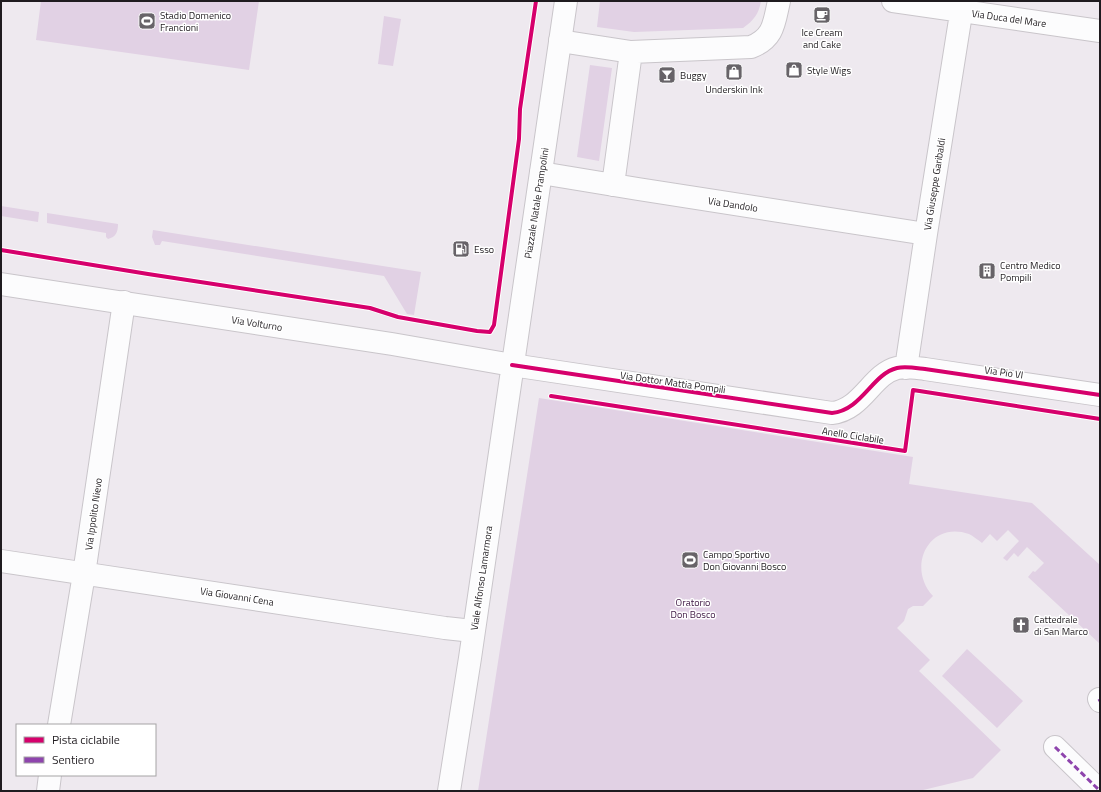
<svg xmlns="http://www.w3.org/2000/svg" width="1101" height="792" font-family="'Titillium Web',sans-serif">
	<rect width="100%" height="100%" fill="#eee9ef"/>
	<path fill="#e1d1e4" d="M41,1H259L249,70L36,40Z
		M600,1H761C759,14 753,21 743,28L634,32L597,27Z
		M384,16L401,19L393,66L378,64Z
		M590,65L612,68L599,161L577,157Z
		M1,206L39,212L38,222L1,216Z
		M47,213L118,224C118,232 116,237 108,239L106,237V233L47,223Z
		M153,230L421,272L414,315L407,314L384,276L162,241L160,245H155L152,237Z
		M539,398L913,457L909,484L1032,503L1100,565V644L1028,577L1033,571L1035,572L1044,563L1027,547L1018,557L1014,553L1007,561L1003,558L1019,541L1008,530L997,541L990,534L982,543C978,540 973,536 969,534C929,520 906,567 933,596L923,606H913L908,609L904,621L897,628L930,660L919,671L1001,750L973,778L919,791H478Z
		M967,649L1023,701L997,728L942,676Z"/>
	<g fill="none" stroke-linecap="round" stroke-linejoin="round">
		<g stroke="#c9c5ca" stroke-width="24">
			<path id="street" d="M893,1L1100,31
				M560,41L631,52L751,47C774,38 774,23 779,1
				M541,173L638,189L926,234
				M613,185L631,52
				M512,365L832,413C862,410 872,374 897,368C905,366 916,368 925,369L1100,395
				M906,368L926,234L963,1
				M1,561L445,628L473,631
				M1099,699L1100,701
				M59,725L84,574L124,302
				M1055,747L1100,791
				M48,791L50,775"/>
		</g>
		<g stroke="#c9c5ca" stroke-width="24">
			<path id="secondary" d="M1,284L392,344L512,365
				M449,791L470,658L566,1"/>
		</g>
		<use href="#street" stroke="#fcfcfd" stroke-width="22"/>
		<use href="#secondary" stroke="#fcfcfd" stroke-width="22"/>
		<path stroke="#8e44ad" stroke-width="3" stroke-dasharray="6 3" stroke-linecap="butt" d="M1099,699L1100,701
			M1055,747L1100,791"/>
		<g stroke="#fff" stroke-width="6">
			<path id="cycleway" d="M1,250L148,274L370,308L398,317L477,331L490,332L494,325L519,139L520,109L536,1
				M512,365L832,413C862,410 872,374 897,368C905,366 916,368 925,369L1100,395
				M551,396L905,451L913,390L1100,419"/>
		</g>
		<use href="#cycleway" stroke="#d6006c" stroke-width="4"/>
	</g>
	<defs>
		<g id="cafe-square" transform="scale(0.9)"><rect x="-9" y="-9" width="18" height="18" rx="4" fill="#676368" stroke="#fff"/><path d="M-5.5-4.5H6V0H3Q3 3.5 0 3.5H-2.5Q-5.5 3.5-5.5 0ZM3-3.2v2h1.7v-2ZM-6 4.5H4V6H-6Z" fill="#fff"/></g>
		<g id="stadium-square" transform="scale(0.9)"><rect x="-9" y="-9" width="18" height="18" rx="4" fill="#676368" stroke="#fff"/><path d="M0-5a6.5 5 0 1 0 0 10a6.5 5 0 1 0 0-10ZM-3.5-1.8h7v3.6h-7Z" fill="#fff"/></g>
		<g id="shop-square" transform="scale(0.9)"><rect x="-9" y="-9" width="18" height="18" rx="4" fill="#676368" stroke="#fff"/><path d="M-5-2.5h2.3a2.7 3.5 0 0 1 5.4 0H5L5.5 6h-11ZM-1.5-2.5h3a1.5 2.3 0 0 0-3 0Z" fill="#fff"/></g>
		<g id="bar-square" transform="scale(0.9)"><rect x="-9" y="-9" width="18" height="18" rx="4" fill="#676368" stroke="#fff"/><path d="M-6-5H6L.8 .8V4.5H3.5V6h-7V4.5H-.8V.8Z" fill="#fff"/></g>
		<g id="fuel-square" transform="scale(0.9)"><rect x="-9" y="-9" width="18" height="18" rx="4" fill="#676368" stroke="#fff"/><path d="M-5.5-6h7V0h2V4h1.3V-2.5L3-4.5l.8-.8L6-3V5H2.5V1h-1V6h-7ZM-4.2-4.7v3.2H.2V-4.7Z" fill="#fff"/></g>
		<g id="building-square" transform="scale(0.9)"><rect x="-9" y="-9" width="18" height="18" rx="4" fill="#676368" stroke="#fff"/><path d="M-4-6H4V6H1V3H-1V6H-4ZM-2.5-4.3h1.7v1.8h-1.7ZM.8-4.3h1.7v1.8H.8ZM-2.5-1h1.7V.8h-1.7ZM.8-1h1.7V.8H.8Z" fill="#fff"/></g>
		<g id="church-square" transform="scale(0.9)"><rect x="-9" y="-9" width="18" height="18" rx="4" fill="#676368" stroke="#fff"/><path d="M-1.2-6h2.4v3.5h3.3v2.4h-3.3V6h-2.4V-.1h-3.3v-2.4h3.3Z" fill="#fff"/></g>
	</defs>
	<g fill-rule="evenodd">
		<use href="#cafe-square" x="822" y="15"/>
		<use href="#stadium-square" x="147" y="21"/>
		<use href="#shop-square" x="794" y="70"/>
		<use href="#shop-square" x="734" y="72"/>
		<use href="#bar-square" x="667" y="75"/>
		<use href="#fuel-square" x="461" y="249"/>
		<use href="#building-square" x="987" y="271"/>
		<use href="#stadium-square" x="690" y="560"/>
		<use href="#church-square" x="1021" y="625"/>
	</g>
	<g text-anchor="middle" stroke-width="3" stroke-linejoin="round" paint-order="stroke">
		<g font-size="10" fill="#1f1b1f" stroke="#fff" text-anchor="start">
			<text x="160" y="19">Stadio Domenico<tspan x="160" dy="12">Francioni</tspan></text>
			<text x="822" y="36" text-anchor="middle">Ice Cream<tspan x="822" dy="12">and Cake</tspan></text>
			<text x="807" y="74">Style Wigs</text>
			<text x="680" y="79">Buggy</text>
			<text x="734" y="93" text-anchor="middle">Underskin Ink</text>
			<text x="474" y="253">Esso</text>
			<text x="1000" y="269">Centro Medico<tspan x="1000" dy="12">Pompili</tspan></text>
			<text x="703" y="558">Campo Sportivo<tspan x="703" dy="12">Don Giovanni Bosco</tspan></text>
			<text x="1034" y="623">Cattedrale<tspan x="1034" dy="12">di San Marco</tspan></text>
		</g>
		<g font-size="10" fill="#1f1b1f" stroke="#fff">
			<text transform="translate(1009 18) rotate(8)" y="4">Via Duca del Mare</text>
			<text transform="translate(934 184) rotate(-81)" y="4">Via Giuseppe Garibaldi</text>
			<text transform="translate(536 203) rotate(-81)" y="4">Piazzale Natale Prampolini</text>
			<text transform="translate(733 204) rotate(9)" y="4">Via Dandolo</text>
			<text transform="translate(257 323) rotate(9)" y="4">Via Volturno</text>
			<text transform="translate(1004 372) rotate(8)" y="4">Via Pio VI</text>
			<text transform="translate(673 382) rotate(8)" y="4">Via Dottor Mattia Pompili</text>
			<text transform="translate(853 435) rotate(9)" y="4">Anello Ciclabile</text>
			<text transform="translate(93 514) rotate(-82)" y="4">Via Ippolito Nievo</text>
			<text transform="translate(481 578) rotate(-82)" y="4">Viale Alfonso Lamarmora</text>
			<text transform="translate(237 596) rotate(9)" y="4">Via Giovanni Cena</text>
		</g>
		<g font-size="10" fill="#3e1843" stroke="#fff">
			<text x="693" y="606">Oratorio<tspan x="693" dy="12">Don Bosco</tspan></text>
		</g>
	</g>
	<rect width="1101" height="792" fill="none" stroke="#1f1b1f" stroke-width="4"/>
	<rect x="16" y="724" width="140" height="52" fill="#ffffff" stroke="#a5a4a5"/>
	<rect x="24" y="737" width="20" height="6" fill="#d6006c" stroke="#a5a4a5"/>
	<text x="52" y="744" font-size="12" fill="#1f1b1f">Pista ciclabile</text>
	<rect x="24" y="757" width="20" height="6" fill="#8e44ad" stroke="#a5a4a5"/>
	<text x="52" y="764" font-size="12" fill="#1f1b1f">Sentiero</text>
</svg>
